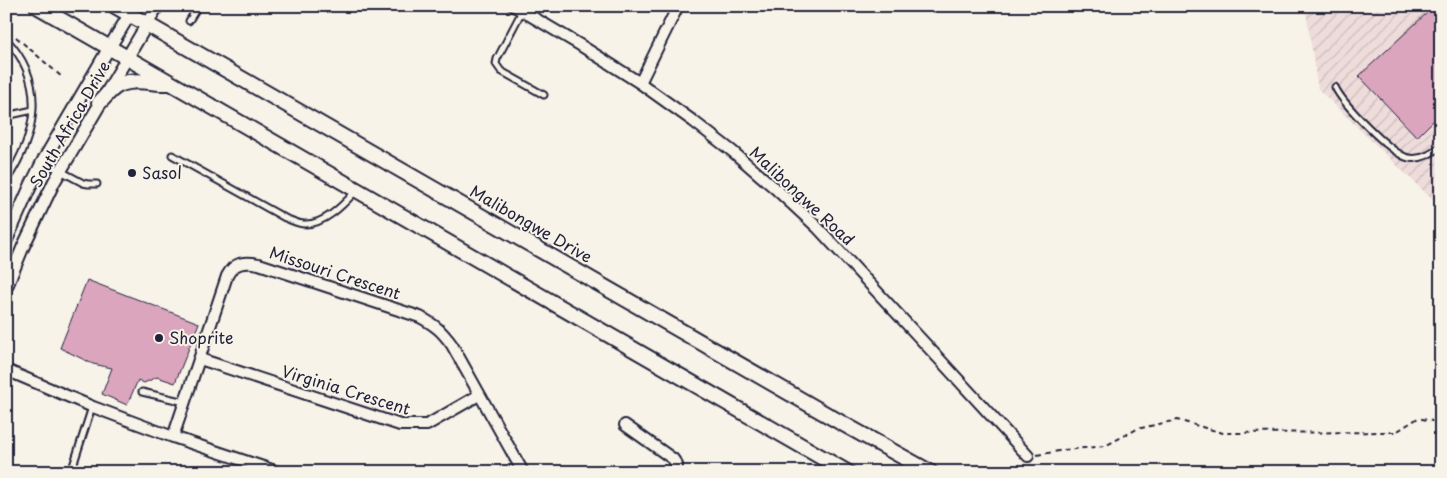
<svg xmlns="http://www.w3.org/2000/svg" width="1447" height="478" font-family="'Playpen Sans',sans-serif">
	<defs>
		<pattern id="industrial-furrows" width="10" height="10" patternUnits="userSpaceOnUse" patternTransform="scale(1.25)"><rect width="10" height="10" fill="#eedcdb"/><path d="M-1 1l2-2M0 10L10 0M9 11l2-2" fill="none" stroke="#ccbcbd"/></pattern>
	</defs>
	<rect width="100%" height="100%" fill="#f7f3e8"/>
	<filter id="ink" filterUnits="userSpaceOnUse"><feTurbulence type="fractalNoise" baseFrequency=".02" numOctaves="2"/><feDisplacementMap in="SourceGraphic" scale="10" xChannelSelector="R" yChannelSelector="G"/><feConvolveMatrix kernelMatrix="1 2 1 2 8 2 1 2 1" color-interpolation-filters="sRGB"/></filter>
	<g filter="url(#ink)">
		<path fill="url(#industrial-furrows)" d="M1305,6H1441V208L1318,89Z"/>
		<path fill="#daa5bd" stroke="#22223b" d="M1422,6H1441V113L1417,137L1359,76L1428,12Z
			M87,280L199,323L175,383L157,377L144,383L138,380L127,405L102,394L112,368L93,364L60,348Z"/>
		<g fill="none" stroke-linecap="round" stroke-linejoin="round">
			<g stroke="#22223b" stroke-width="9">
				<path id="service" d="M522,11L497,59L496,64L501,71L544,95
					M189,21L198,6
					M6,39C47,82 37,135 6,181
					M1335,87C1343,104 1392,155 1409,158C1421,160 1432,154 1441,146
					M6,116L33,110
					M172,155L285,218C291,220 298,224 304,224C324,225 343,205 355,192
					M44,162L83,183L88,184H97
					M142,392L185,402
					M71,472L92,407"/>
			</g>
			<g stroke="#22223b" stroke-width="14">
				<path id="minor" d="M514,6L580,45L640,83L693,121L732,151L777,190L817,227L942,362L1028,456
					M147,24L158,6
					M640,83L678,6
					M200,359L400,425H427L479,395
					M6,370L93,407L173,437L278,472
					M625,425L673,459L677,465L674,472
					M173,437L227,276C234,262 245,261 259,264L420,317C435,325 442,331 452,345L523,472"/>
			</g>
			<g stroke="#22223b" stroke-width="15">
				<path id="tertiary" d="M6,241L31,185L43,161L109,48L130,14
					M6,288L23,247L54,182L147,24"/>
			</g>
			<g stroke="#22223b" stroke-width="18">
				<path id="secondary" d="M37,6C307,162 577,317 847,472
					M115,6L838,421L930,472
					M99,103C105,97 110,90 117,86C132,77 153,84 170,83"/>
			</g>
			<path stroke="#22223b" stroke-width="2" stroke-dasharray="5 4" stroke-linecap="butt" d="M16,37L63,78
				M1037,455L1064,450L1105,446L1137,429L1177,420L1223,433L1396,432L1418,418L1441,423"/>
			<use href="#service" stroke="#f7f3e8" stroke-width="5"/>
			<use href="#minor" stroke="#f7f3e8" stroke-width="10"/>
			<use href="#tertiary" stroke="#f7f3e8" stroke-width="11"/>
			<use href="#secondary" stroke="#f7f3e8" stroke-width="14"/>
		</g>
	</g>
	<g fill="#22223b" stroke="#f7f3e8" stroke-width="2">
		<circle cx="132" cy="173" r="5"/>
		<circle cx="159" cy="338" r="5"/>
	</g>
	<g text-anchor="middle" stroke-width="4" stroke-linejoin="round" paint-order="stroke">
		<g font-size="16" fill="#22223b" stroke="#f7f3e8">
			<text transform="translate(70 124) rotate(-60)" y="6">South Africa Drive</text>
			<text transform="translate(802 196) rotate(43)" y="6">Malibongwe Road</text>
			<text transform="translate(531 224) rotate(30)" y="6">Malibongwe Drive</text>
			<text transform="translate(335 273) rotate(18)" y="6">Missouri Crescent</text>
			<text transform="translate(346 390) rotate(17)" y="6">Virginia Crescent</text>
		</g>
		<g font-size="16" fill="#22223b" stroke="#f7f3e8" text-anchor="start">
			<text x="142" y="179">Sasol</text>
			<text x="169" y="344">Shoprite</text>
		</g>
	</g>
	<rect width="1447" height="478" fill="none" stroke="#f7f3e8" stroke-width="25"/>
	<rect x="12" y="12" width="1422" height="453" fill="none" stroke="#22223b" stroke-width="2" filter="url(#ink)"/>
</svg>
